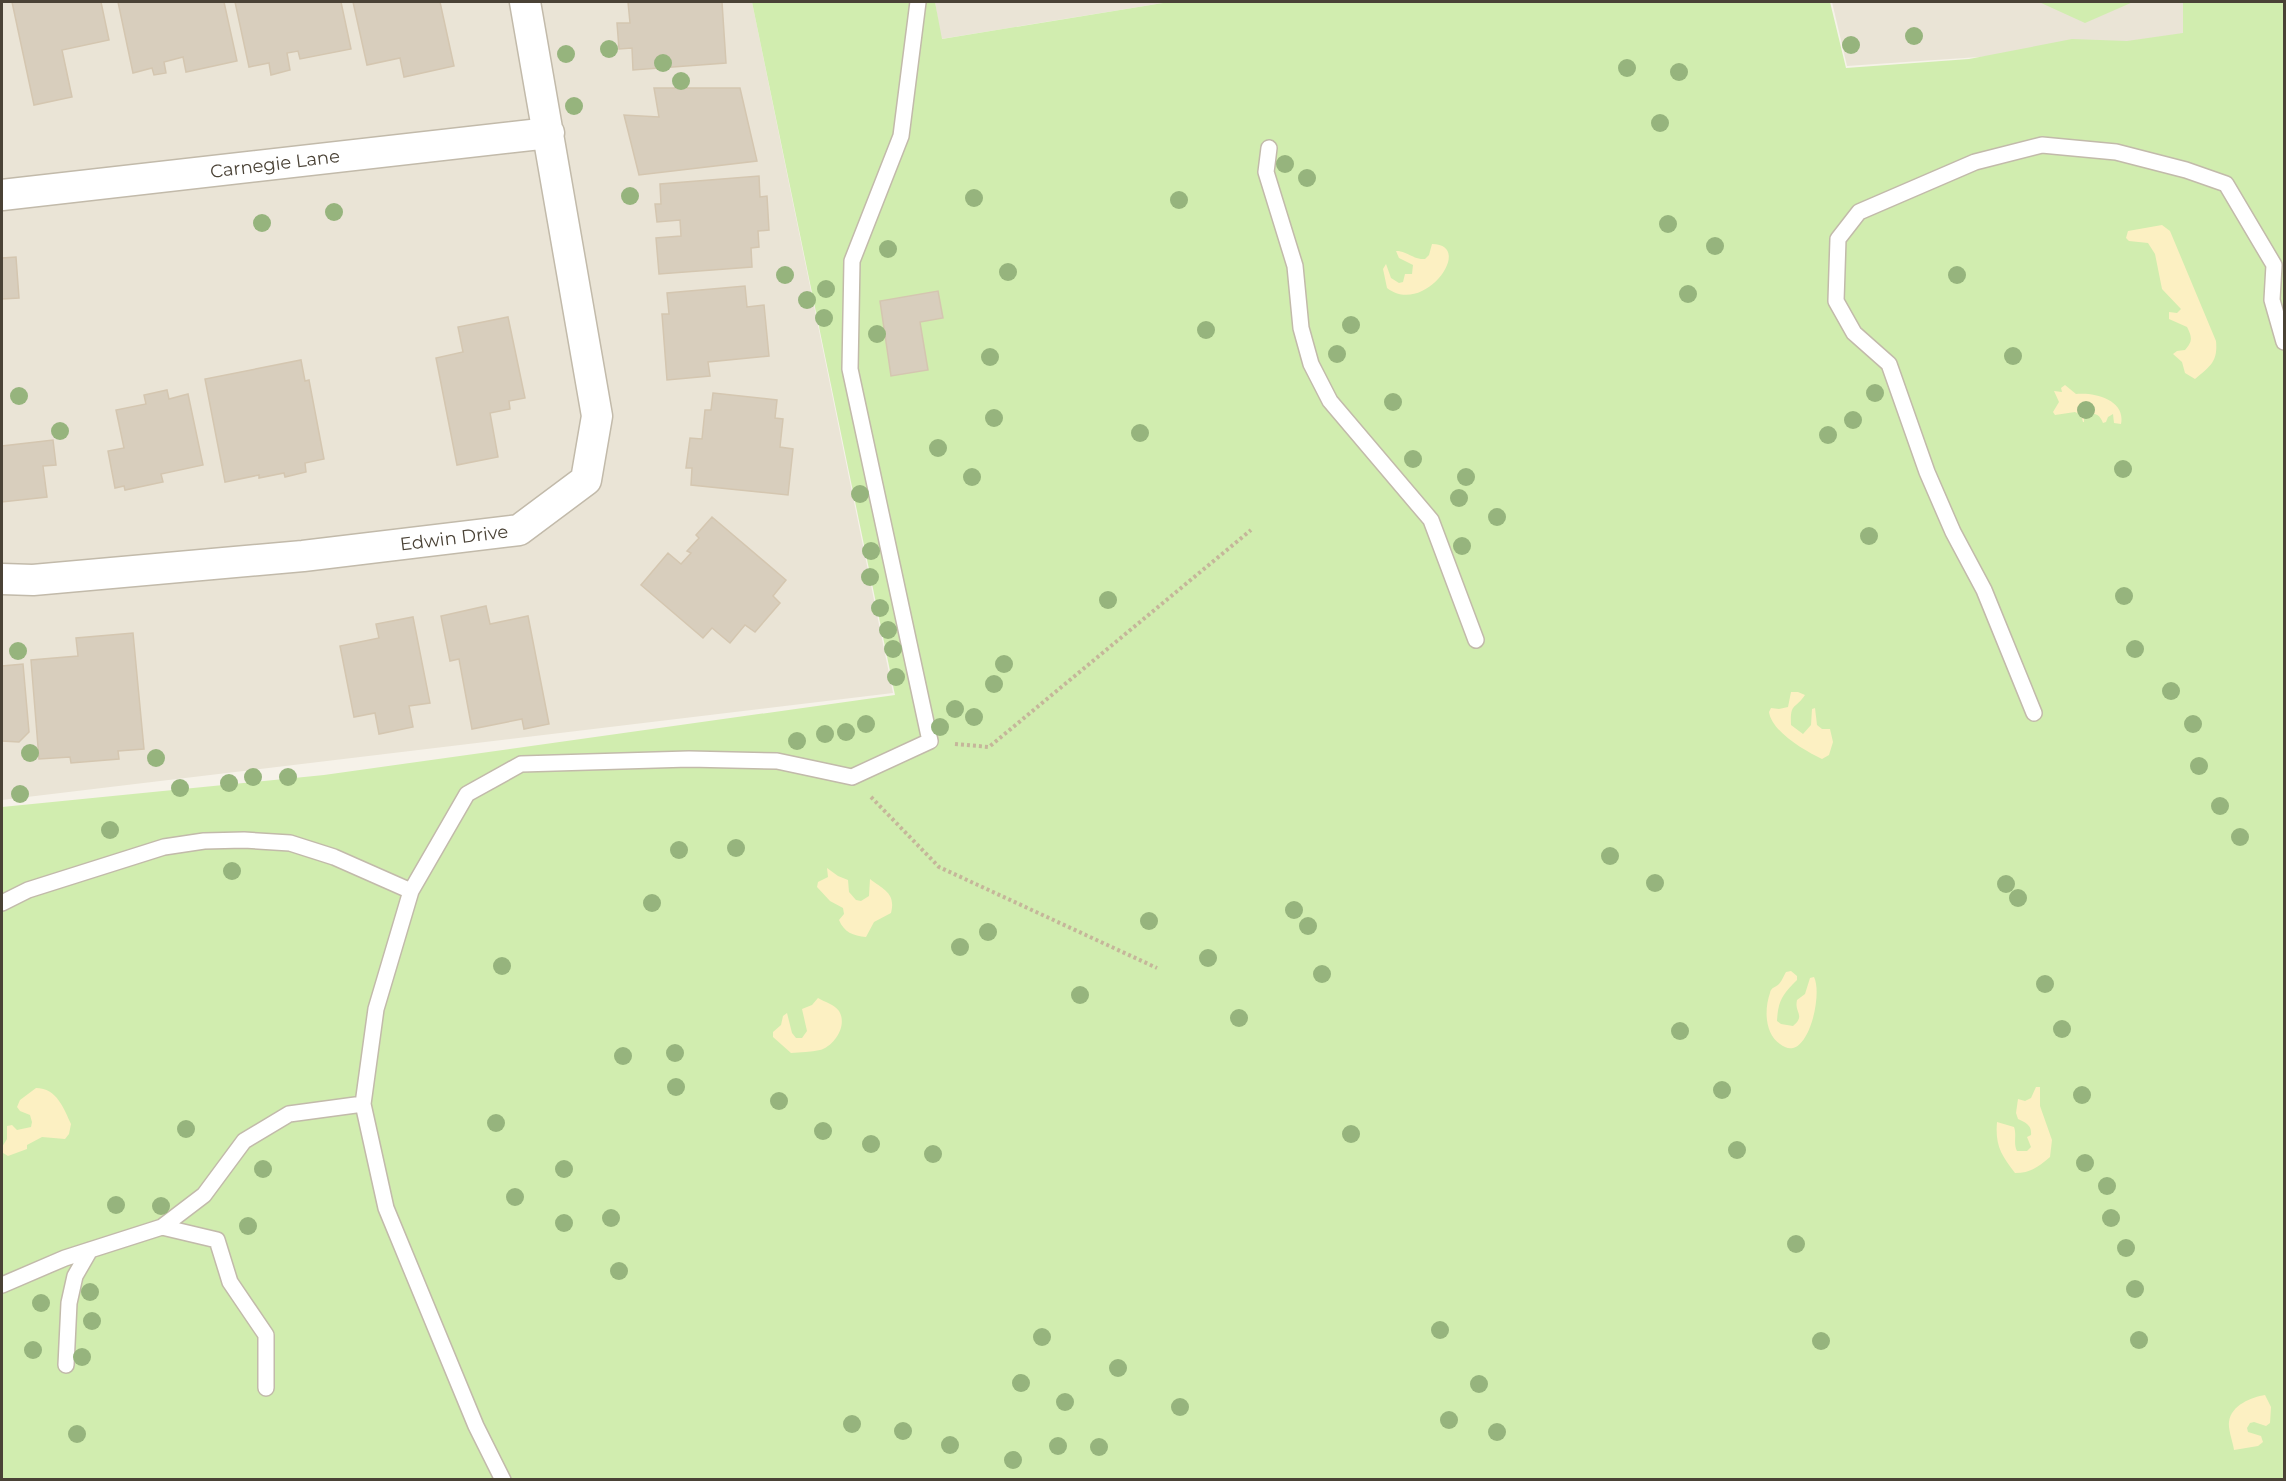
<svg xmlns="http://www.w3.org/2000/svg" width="2286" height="1481" font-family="Montserrat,sans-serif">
	<rect width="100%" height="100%" fill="#f6f2e9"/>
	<path fill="#eae4d6" d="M2,2H752L893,693L2,800Z
		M935,2H1169L941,39Z
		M1832,2H2284V36L1847,66Z"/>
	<path fill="#d1edaf" d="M752,2H935L942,39L1169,2H1830L1846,68L1969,59L2072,39L2127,41L2183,33V2H2284V1479H2V807L324,775L895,695Z
		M2039,2H2133L2085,23Z"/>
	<path fill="#fcf0c2" d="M2162,225L2170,231L2216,341C2218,362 2210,366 2195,379L2185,373L2182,362L2173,354L2177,351L2185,350C2193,341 2192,337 2187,327L2169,319V312L2177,313L2181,309L2162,289L2155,254L2148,243L2129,241L2126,238L2128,231Z
		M1432,244C1476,244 1424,317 1387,288L1383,269L1386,264L1391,278L1399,283L1403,282L1405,274H1412L1413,265L1399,258L1396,251C1408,251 1413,260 1425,259L1429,255Z
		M2065,385L2076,394C2095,392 2126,400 2121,424L2114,423L2113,414L2108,417L2106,422L2103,423C2099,413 2094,413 2084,414V422H2083L2081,415L2075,412L2055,415L2053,412L2059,402L2054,391L2062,392L2061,388Z
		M1791,692H1798L1805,695C1795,710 1790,702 1791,725L1803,734L1811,725L1812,709L1815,708L1817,725L1822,729H1830L1833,742L1829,755L1822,759C1805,751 1772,732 1769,712L1771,708L1779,709L1788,707Z
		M827,868L838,876L848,880L849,892L856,900L861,901L869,896L870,879C884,890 896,893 891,913L874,922L866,937C853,936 844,932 839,920L844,914L843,908L830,901L817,887L818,882L828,877Z
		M1791,971L1797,976V980C1783,994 1778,1000 1777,1021L1781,1024L1793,1026C1806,1015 1794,1013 1797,1000L1805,994L1810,978L1814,977C1822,993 1811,1044 1793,1048C1788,1049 1784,1047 1780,1044C1765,1034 1764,1010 1770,993C1771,987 1775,988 1779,984C1782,981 1784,975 1786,972Z
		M818,998C825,1002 835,1005 839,1011C848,1026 834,1046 820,1050C811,1052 800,1052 791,1053L773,1037V1032L781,1025L783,1016L787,1013L792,1033L796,1038H802L807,1031L802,1009L812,1005Z
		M2036,1087H2040V1106L2052,1140L2050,1157C2038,1167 2031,1173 2015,1173C2001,1155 1995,1145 1997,1122L2014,1127C2017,1135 2013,1143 2017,1151H2027L2031,1147L2027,1137L2031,1135C2032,1125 2026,1123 2018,1119L2016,1113L2018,1099L2025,1101L2031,1098Z
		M36,1088C57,1088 64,1109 71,1124L69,1134L65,1139L42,1137L27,1145V1149L8,1156L3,1153L2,1147L7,1139V1126L12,1125L17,1130L31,1127L32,1122L30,1115L20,1111L17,1107L20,1100Z
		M2265,1395L2271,1407L2270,1423L2266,1426L2254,1422L2250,1423L2247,1428L2248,1432L2261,1436L2263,1442L2258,1446L2234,1450C2233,1442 2228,1430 2229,1422C2231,1405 2252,1397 2265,1395Z"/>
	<path fill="#d8cebd" stroke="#d4c6b0" stroke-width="1.5" d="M12,2H101L109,40L62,50L72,97L34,105Z
		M118,2H224L237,61L186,72L183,57L164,62L166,73L154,75L152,68L133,73Z
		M235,2H341L351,49L300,59L298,51L287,53L290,70L271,75L269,63L249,67Z
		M353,2H440L454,66L404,77L400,58L367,65Z
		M628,2H722L726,63L633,70L632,48L619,49L617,23H630Z
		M654,88H740L757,161L639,175L624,115L659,117Z
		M759,176L760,197L767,196L769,230L758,231L759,247L751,248L752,267L659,274L656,238L681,236L680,220L657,222L655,204H661L660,184Z
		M16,257L19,298L2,299V258Z
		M745,286L747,307L764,305L769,356L708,362L710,376L667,380L662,314H669L667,293Z
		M938,291L943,318L920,322L928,370L891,376L880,301Z
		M508,317L525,398L509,401L510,409L490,413L498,457L457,465L436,358L463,352L458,327Z
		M301,360L305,381L309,380L324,459L305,463L306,472L285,477L284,473L259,478V475L225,482L205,379Z
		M167,390L169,399L188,394L203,465L161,474L163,482L125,490L124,486L115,488L108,451L124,448L116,410L146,404L144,395Z
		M713,393L777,400L775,418L783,419L780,447L793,449L788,495L691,485L692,468H686L690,438L702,439L705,410H711Z
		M53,440L56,465L43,466L47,497L2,502V446Z
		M712,517L786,580L773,596L780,603L755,632L745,625L730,643L712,628L703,638L641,585L668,553L681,564L691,553L687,551L699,538L696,535Z
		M486,606L490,624L528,616L549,724L524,729L522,719L472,729L459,659L450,661L441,616Z
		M413,617L430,703L409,706L413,727L379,734L375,713L354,717L340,646L379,638L376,624Z
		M133,633L144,749L118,751L119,759L71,763L70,757L39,759L31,660L78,656L76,638Z
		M23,664L29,732L19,742L2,741V666Z"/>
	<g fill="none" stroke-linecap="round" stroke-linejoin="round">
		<g stroke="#c2baaa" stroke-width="18">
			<path id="lane" d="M1269,148L1266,172L1295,266L1301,328L1311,364L1330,401L1431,520L1476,640
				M2034,713L1984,590L1953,532L1927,472L1889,364L1854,333L1836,301L1838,239L1859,212L1975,162L2042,145L2116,152L2186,170L2226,184L2274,265L2272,300L2284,342
				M2,903L28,890L164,847L204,841L244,840L290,843L334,857L411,891
				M162,1227L204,1195L244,1141L289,1114L363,1104
				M2,1285L65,1258L162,1227L217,1240L230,1282L266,1335V1388
				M66,1365L69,1303L75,1276L90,1250
				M503,1480L476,1426L386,1208L363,1104L376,1009L411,891L467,794L521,764L689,759L777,761L852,777L930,741L850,369L852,261L901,136L918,2"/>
		</g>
		<g stroke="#c2baaa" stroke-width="33">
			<path id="street" d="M2,195L549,133
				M2,579L33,580L303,556L519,530L586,480L597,416L525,2"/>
		</g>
		<path stroke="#c5b69a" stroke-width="4" stroke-dasharray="3 3" stroke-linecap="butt" d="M955,744L989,747L1251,530
			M871,797L939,867L1157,968"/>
		<use href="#lane" stroke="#fff" stroke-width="15"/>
		<use href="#street" stroke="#fff" stroke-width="30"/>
	</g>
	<g fill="#96b47d">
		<circle cx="1914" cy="36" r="9"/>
		<circle cx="1851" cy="45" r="9"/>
		<circle cx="609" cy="49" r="9"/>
		<circle cx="566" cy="54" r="9"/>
		<circle cx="663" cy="63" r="9"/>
		<circle cx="1627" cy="68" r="9"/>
		<circle cx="1679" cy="72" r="9"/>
		<circle cx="681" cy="81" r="9"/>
		<circle cx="574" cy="106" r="9"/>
		<circle cx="1660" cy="123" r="9"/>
		<circle cx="1285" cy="164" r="9"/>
		<circle cx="1307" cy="178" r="9"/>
		<circle cx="630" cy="196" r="9"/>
		<circle cx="974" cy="198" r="9"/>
		<circle cx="1179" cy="200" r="9"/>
		<circle cx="334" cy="212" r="9"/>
		<circle cx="262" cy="223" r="9"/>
		<circle cx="1668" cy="224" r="9"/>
		<circle cx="1715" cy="246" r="9"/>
		<circle cx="888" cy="249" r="9"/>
		<circle cx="1008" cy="272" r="9"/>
		<circle cx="785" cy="275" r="9"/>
		<circle cx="1957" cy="275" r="9"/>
		<circle cx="826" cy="289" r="9"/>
		<circle cx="1688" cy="294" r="9"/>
		<circle cx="807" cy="300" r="9"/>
		<circle cx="824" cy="318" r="9"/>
		<circle cx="1351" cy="325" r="9"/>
		<circle cx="1206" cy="330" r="9"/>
		<circle cx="877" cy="334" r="9"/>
		<circle cx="1337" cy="354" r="9"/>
		<circle cx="2013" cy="356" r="9"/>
		<circle cx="990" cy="357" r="9"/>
		<circle cx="1875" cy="393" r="9"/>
		<circle cx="19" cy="396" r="9"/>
		<circle cx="1393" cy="402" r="9"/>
		<circle cx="2086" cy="410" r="9"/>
		<circle cx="994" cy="418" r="9"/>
		<circle cx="1853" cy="420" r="9"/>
		<circle cx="60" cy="431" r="9"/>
		<circle cx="1140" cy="433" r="9"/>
		<circle cx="1828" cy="435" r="9"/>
		<circle cx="938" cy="448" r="9"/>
		<circle cx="1413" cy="459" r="9"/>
		<circle cx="2123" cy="469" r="9"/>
		<circle cx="972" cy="477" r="9"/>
		<circle cx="1466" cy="477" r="9"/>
		<circle cx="860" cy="494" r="9"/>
		<circle cx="1459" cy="498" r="9"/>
		<circle cx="1497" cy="517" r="9"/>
		<circle cx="1869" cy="536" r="9"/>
		<circle cx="1462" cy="546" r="9"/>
		<circle cx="871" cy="551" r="9"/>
		<circle cx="870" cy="577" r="9"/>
		<circle cx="2124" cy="596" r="9"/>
		<circle cx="1108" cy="600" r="9"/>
		<circle cx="880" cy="608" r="9"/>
		<circle cx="888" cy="630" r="9"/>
		<circle cx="893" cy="649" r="9"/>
		<circle cx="2135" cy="649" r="9"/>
		<circle cx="18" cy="651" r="9"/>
		<circle cx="1004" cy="664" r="9"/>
		<circle cx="896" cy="677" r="9"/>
		<circle cx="994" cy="684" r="9"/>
		<circle cx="2171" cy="691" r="9"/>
		<circle cx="955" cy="709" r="9"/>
		<circle cx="974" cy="717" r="9"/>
		<circle cx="866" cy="724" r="9"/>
		<circle cx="2193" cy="724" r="9"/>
		<circle cx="940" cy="727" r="9"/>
		<circle cx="846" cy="732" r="9"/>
		<circle cx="825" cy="734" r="9"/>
		<circle cx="797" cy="741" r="9"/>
		<circle cx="30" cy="753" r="9"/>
		<circle cx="156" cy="758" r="9"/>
		<circle cx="2199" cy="766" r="9"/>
		<circle cx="253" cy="777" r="9"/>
		<circle cx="288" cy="777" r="9"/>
		<circle cx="229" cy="783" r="9"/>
		<circle cx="180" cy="788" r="9"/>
		<circle cx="20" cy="794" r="9"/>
		<circle cx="2220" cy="806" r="9"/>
		<circle cx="110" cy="830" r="9"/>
		<circle cx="2240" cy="837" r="9"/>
		<circle cx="736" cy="848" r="9"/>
		<circle cx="679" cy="850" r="9"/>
		<circle cx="1610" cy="856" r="9"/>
		<circle cx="232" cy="871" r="9"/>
		<circle cx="1655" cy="883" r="9"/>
		<circle cx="2006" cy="884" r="9"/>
		<circle cx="2018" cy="898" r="9"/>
		<circle cx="652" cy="903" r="9"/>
		<circle cx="1294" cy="910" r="9"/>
		<circle cx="1149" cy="921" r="9"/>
		<circle cx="1308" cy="926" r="9"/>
		<circle cx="988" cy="932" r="9"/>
		<circle cx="960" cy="947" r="9"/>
		<circle cx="1208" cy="958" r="9"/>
		<circle cx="502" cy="966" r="9"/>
		<circle cx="1322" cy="974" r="9"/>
		<circle cx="2045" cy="984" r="9"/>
		<circle cx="1080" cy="995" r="9"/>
		<circle cx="1239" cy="1018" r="9"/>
		<circle cx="2062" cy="1029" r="9"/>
		<circle cx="1680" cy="1031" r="9"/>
		<circle cx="675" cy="1053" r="9"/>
		<circle cx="623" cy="1056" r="9"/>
		<circle cx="676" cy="1087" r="9"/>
		<circle cx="1722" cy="1090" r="9"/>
		<circle cx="2082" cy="1095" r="9"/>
		<circle cx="779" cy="1101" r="9"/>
		<circle cx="496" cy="1123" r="9"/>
		<circle cx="186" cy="1129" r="9"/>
		<circle cx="823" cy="1131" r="9"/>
		<circle cx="1351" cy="1134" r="9"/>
		<circle cx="871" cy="1144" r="9"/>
		<circle cx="1737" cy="1150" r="9"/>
		<circle cx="933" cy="1154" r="9"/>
		<circle cx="2085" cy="1163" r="9"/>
		<circle cx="263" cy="1169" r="9"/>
		<circle cx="564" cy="1169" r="9"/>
		<circle cx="2107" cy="1186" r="9"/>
		<circle cx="515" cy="1197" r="9"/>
		<circle cx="116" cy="1205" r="9"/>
		<circle cx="161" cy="1206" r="9"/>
		<circle cx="611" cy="1218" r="9"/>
		<circle cx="2111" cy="1218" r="9"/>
		<circle cx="564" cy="1223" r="9"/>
		<circle cx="248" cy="1226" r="9"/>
		<circle cx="1796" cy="1244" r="9"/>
		<circle cx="2126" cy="1248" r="9"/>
		<circle cx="619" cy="1271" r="9"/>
		<circle cx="2135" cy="1289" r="9"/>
		<circle cx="90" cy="1292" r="9"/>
		<circle cx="41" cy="1303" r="9"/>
		<circle cx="92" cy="1321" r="9"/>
		<circle cx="1440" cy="1330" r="9"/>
		<circle cx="1042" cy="1337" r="9"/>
		<circle cx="2139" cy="1340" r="9"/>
		<circle cx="1821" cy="1341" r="9"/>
		<circle cx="33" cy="1350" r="9"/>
		<circle cx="82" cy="1357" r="9"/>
		<circle cx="1118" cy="1368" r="9"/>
		<circle cx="1021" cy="1383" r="9"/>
		<circle cx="1479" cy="1384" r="9"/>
		<circle cx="1065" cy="1402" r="9"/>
		<circle cx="1180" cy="1407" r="9"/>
		<circle cx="1449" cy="1420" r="9"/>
		<circle cx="852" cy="1424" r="9"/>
		<circle cx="903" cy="1431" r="9"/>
		<circle cx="1497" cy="1432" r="9"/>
		<circle cx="77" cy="1434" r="9"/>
		<circle cx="950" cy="1445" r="9"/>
		<circle cx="1058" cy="1446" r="9"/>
		<circle cx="1099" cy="1447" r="9"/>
		<circle cx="1013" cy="1460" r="9"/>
	</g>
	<g text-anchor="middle" stroke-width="4.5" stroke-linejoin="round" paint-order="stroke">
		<g font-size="18" fill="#4a4236" stroke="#fff">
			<text transform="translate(275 164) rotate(-7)" y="6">Carnegie Lane</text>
			<text transform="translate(454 538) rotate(-7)" y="6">Edwin Drive</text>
		</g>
	</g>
	<rect width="2286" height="1481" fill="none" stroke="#4a4236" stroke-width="6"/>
</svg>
